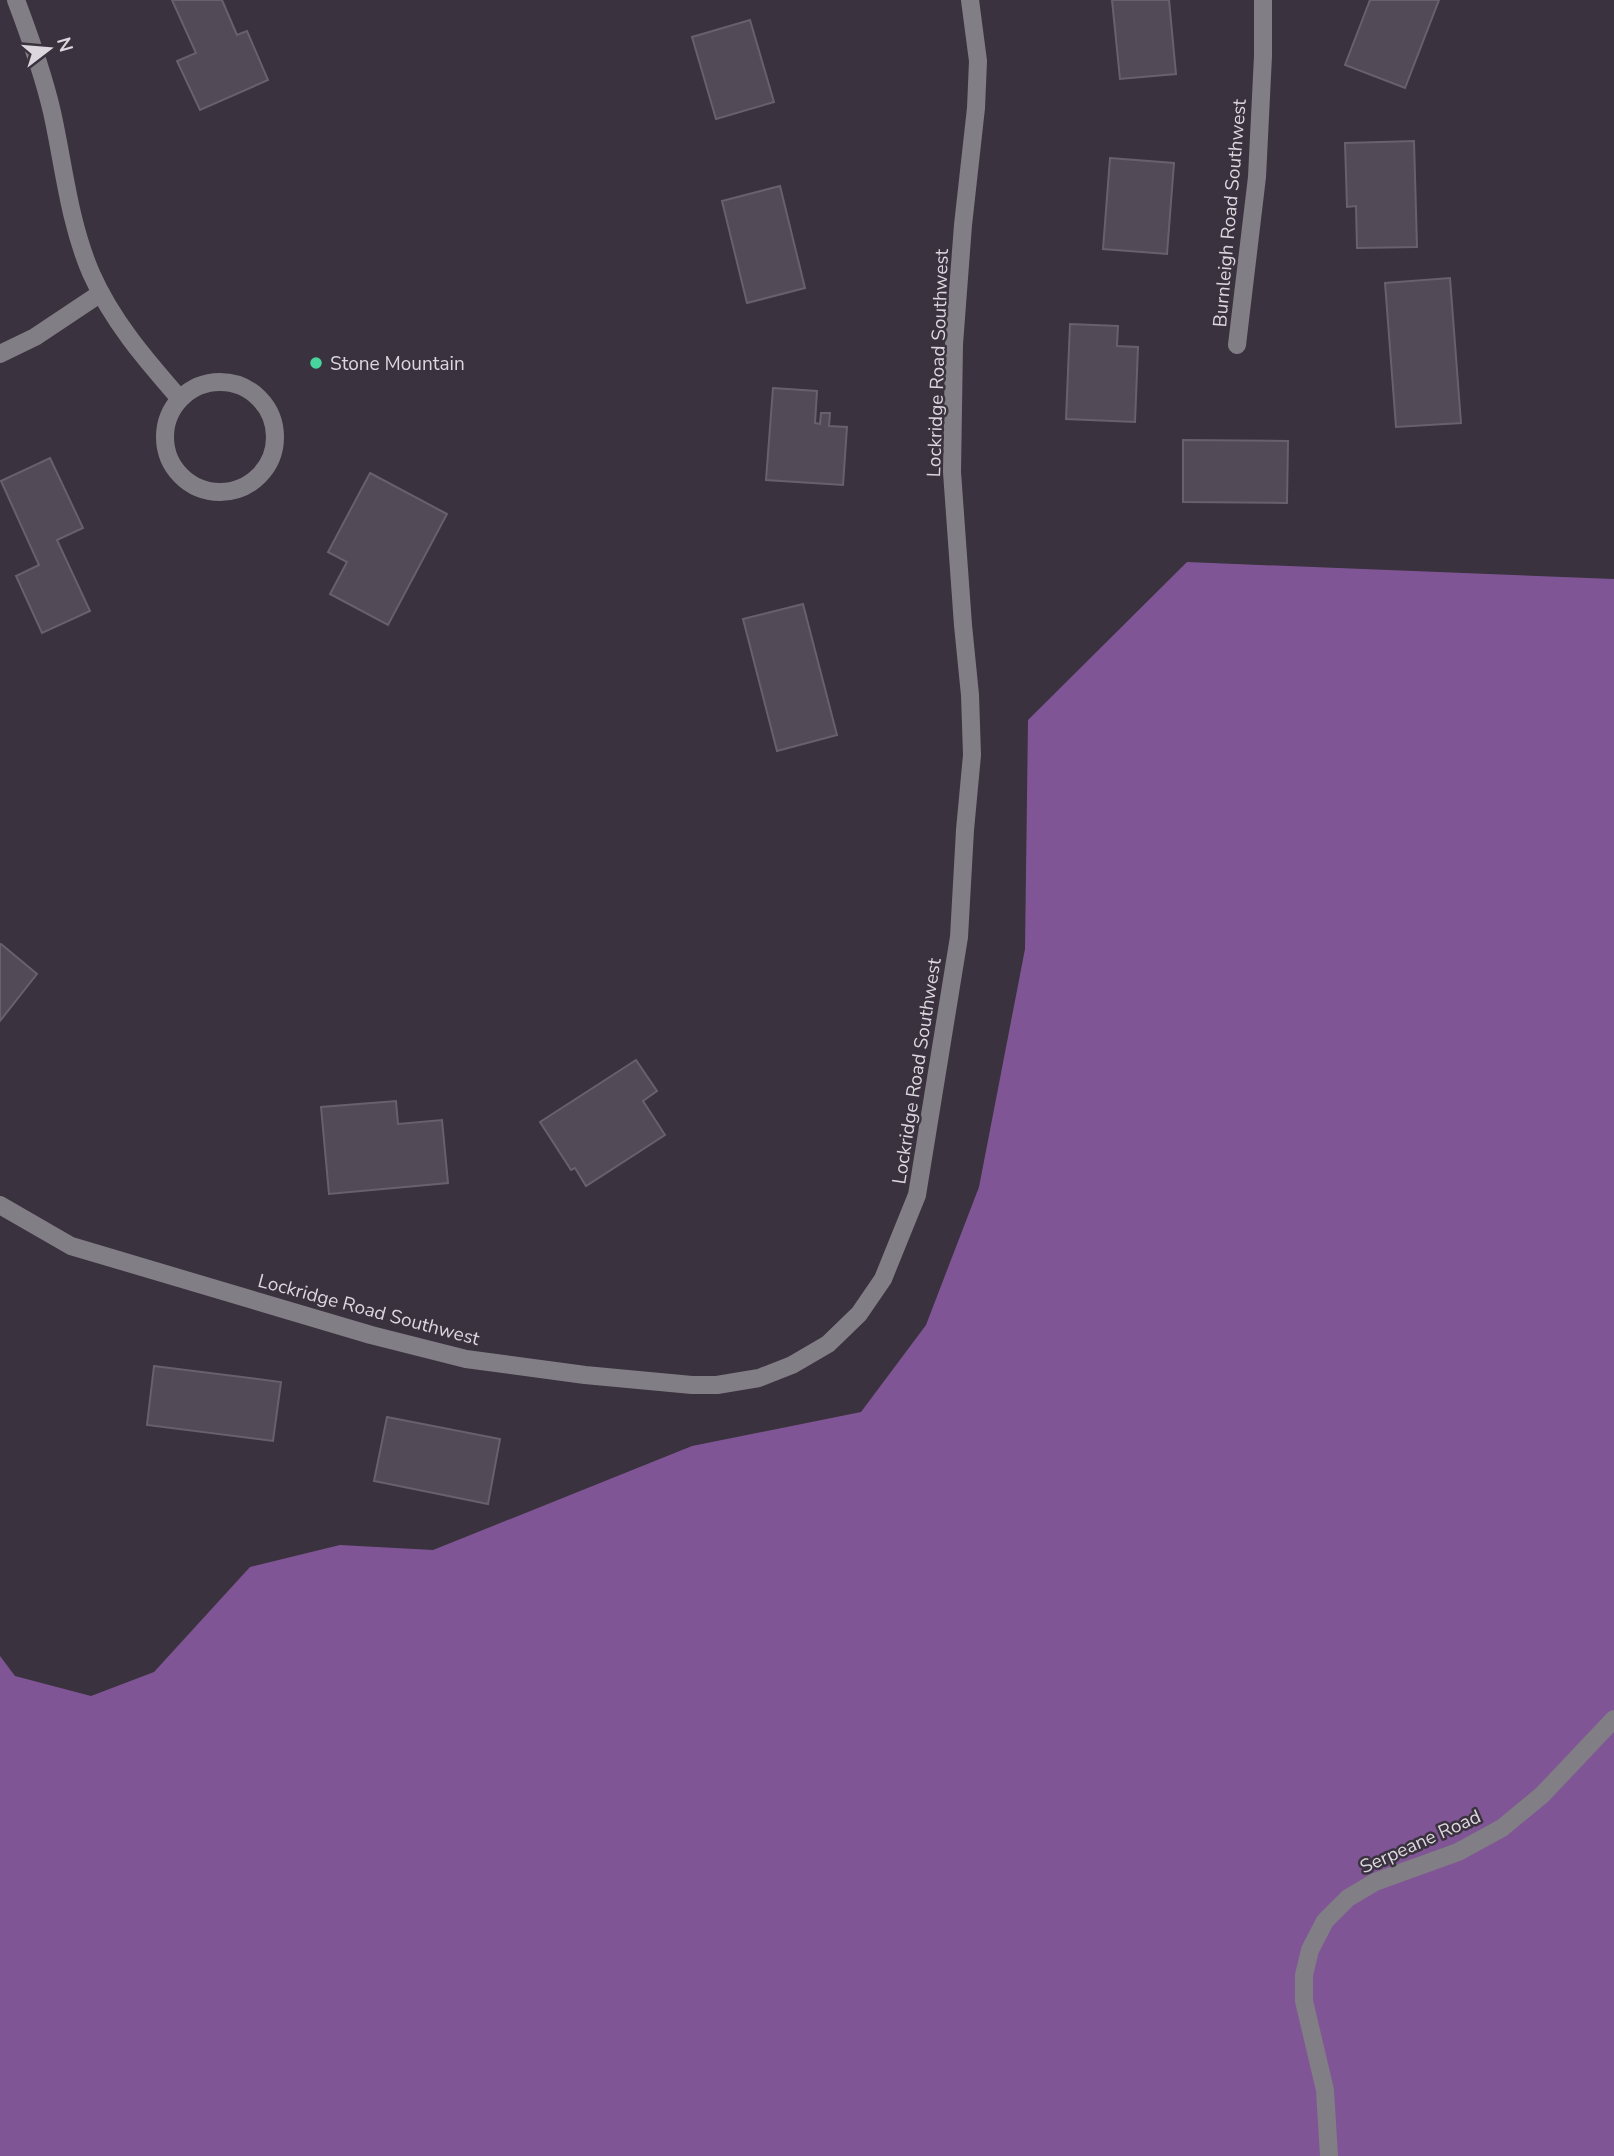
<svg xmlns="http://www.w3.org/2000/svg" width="1614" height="2156" font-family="'Nunito Sans',sans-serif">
	<rect width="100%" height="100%" fill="#3a323e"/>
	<path fill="#7f5595" d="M1187,562L1614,579V2156H0V1656L15,1676L91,1696L154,1672L250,1567L340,1545L433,1550L692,1446L861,1412L926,1325L979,1187L1025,949L1028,720Z"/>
	<path fill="#524a57" stroke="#69606e" stroke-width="2" d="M172,0H222L237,35L247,31L268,80L200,110L177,61L196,53Z
		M1112,0H1169L1176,74L1120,79Z
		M1370,0H1439L1405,88L1345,65Z
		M750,20L774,102L716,119L692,37Z
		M1414,141L1417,247L1357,248L1356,206L1347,207L1345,143Z
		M1110,158L1174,163L1167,254L1103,249Z
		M780,186L805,288L747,303L722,201Z
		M1450,278L1461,423L1396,427L1385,283Z
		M1070,324L1118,326L1117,346L1138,347L1135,422L1066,419Z
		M773,388L817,391L815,423L820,424L821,413H830L829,426L847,427L843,485L766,480Z
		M1183,440L1288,441L1287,503L1183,502Z
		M50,458L83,528L57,540L90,611L42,633L16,576L39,565L1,481Z
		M370,473L447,514L388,625L330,594L347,562L328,552Z
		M803,604L837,735L777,751L743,619Z
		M1,944L37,974L0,1021V945Z
		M636,1060L657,1091L643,1101L665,1135L586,1186L575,1168L571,1170L540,1122Z
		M396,1101L398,1124L442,1120L448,1183L329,1194L321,1107Z
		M154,1366L281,1382L273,1441L147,1425Z
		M387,1417L500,1439L488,1504L374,1481Z"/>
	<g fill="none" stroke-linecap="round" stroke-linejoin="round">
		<path stroke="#827e85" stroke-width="18" d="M16,0C30,37 43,73 52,112C64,166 69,222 91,273C112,321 146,360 180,399
			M1237,345L1257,177L1263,56V0
			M0,354L35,337L101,293
			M165 437a55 55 0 1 1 110 0a55 55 0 1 1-110 0Z
			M0,1205L71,1246L371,1335L466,1359L585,1375L692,1385H717L759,1378L792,1365L828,1344L859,1314L883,1279L917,1195L959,937L965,830L972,755L970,695L963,625L952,472L954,344L963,225L976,108L978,61L970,0
			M1329,2156L1325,2090L1304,2001V1975L1310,1950L1325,1921L1348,1898L1375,1882L1458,1852L1502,1828L1542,1795L1614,1719"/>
	</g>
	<circle fill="#48d49d" stroke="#3a323e" stroke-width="2.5" cx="316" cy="363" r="7"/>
	<g text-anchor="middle" stroke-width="5" stroke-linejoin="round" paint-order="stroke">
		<g font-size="19" fill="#dcd7df" stroke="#3a323e">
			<text transform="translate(1229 213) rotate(-85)" y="7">Burnleigh Road Southwest</text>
			<text transform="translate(937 363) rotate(-88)" y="7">Lockridge Road Southwest</text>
			<text transform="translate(916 1071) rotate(-81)" y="7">Lockridge Road Southwest</text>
			<text transform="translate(369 1309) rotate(15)" y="7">Lockridge Road Southwest</text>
			<text transform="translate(1420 1841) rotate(-24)" y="7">Serpeane Road</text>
		</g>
		<g font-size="19" fill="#dcd7df" stroke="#3a323e" text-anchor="start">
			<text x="330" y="370">Stone Mountain</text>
		</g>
	</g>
	<g transform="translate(49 49) rotate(74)" stroke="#3a323e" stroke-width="5" paint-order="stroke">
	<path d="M0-5L12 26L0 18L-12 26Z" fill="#dcd7df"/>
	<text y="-10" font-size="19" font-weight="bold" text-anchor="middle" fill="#dcd7df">N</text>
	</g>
</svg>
